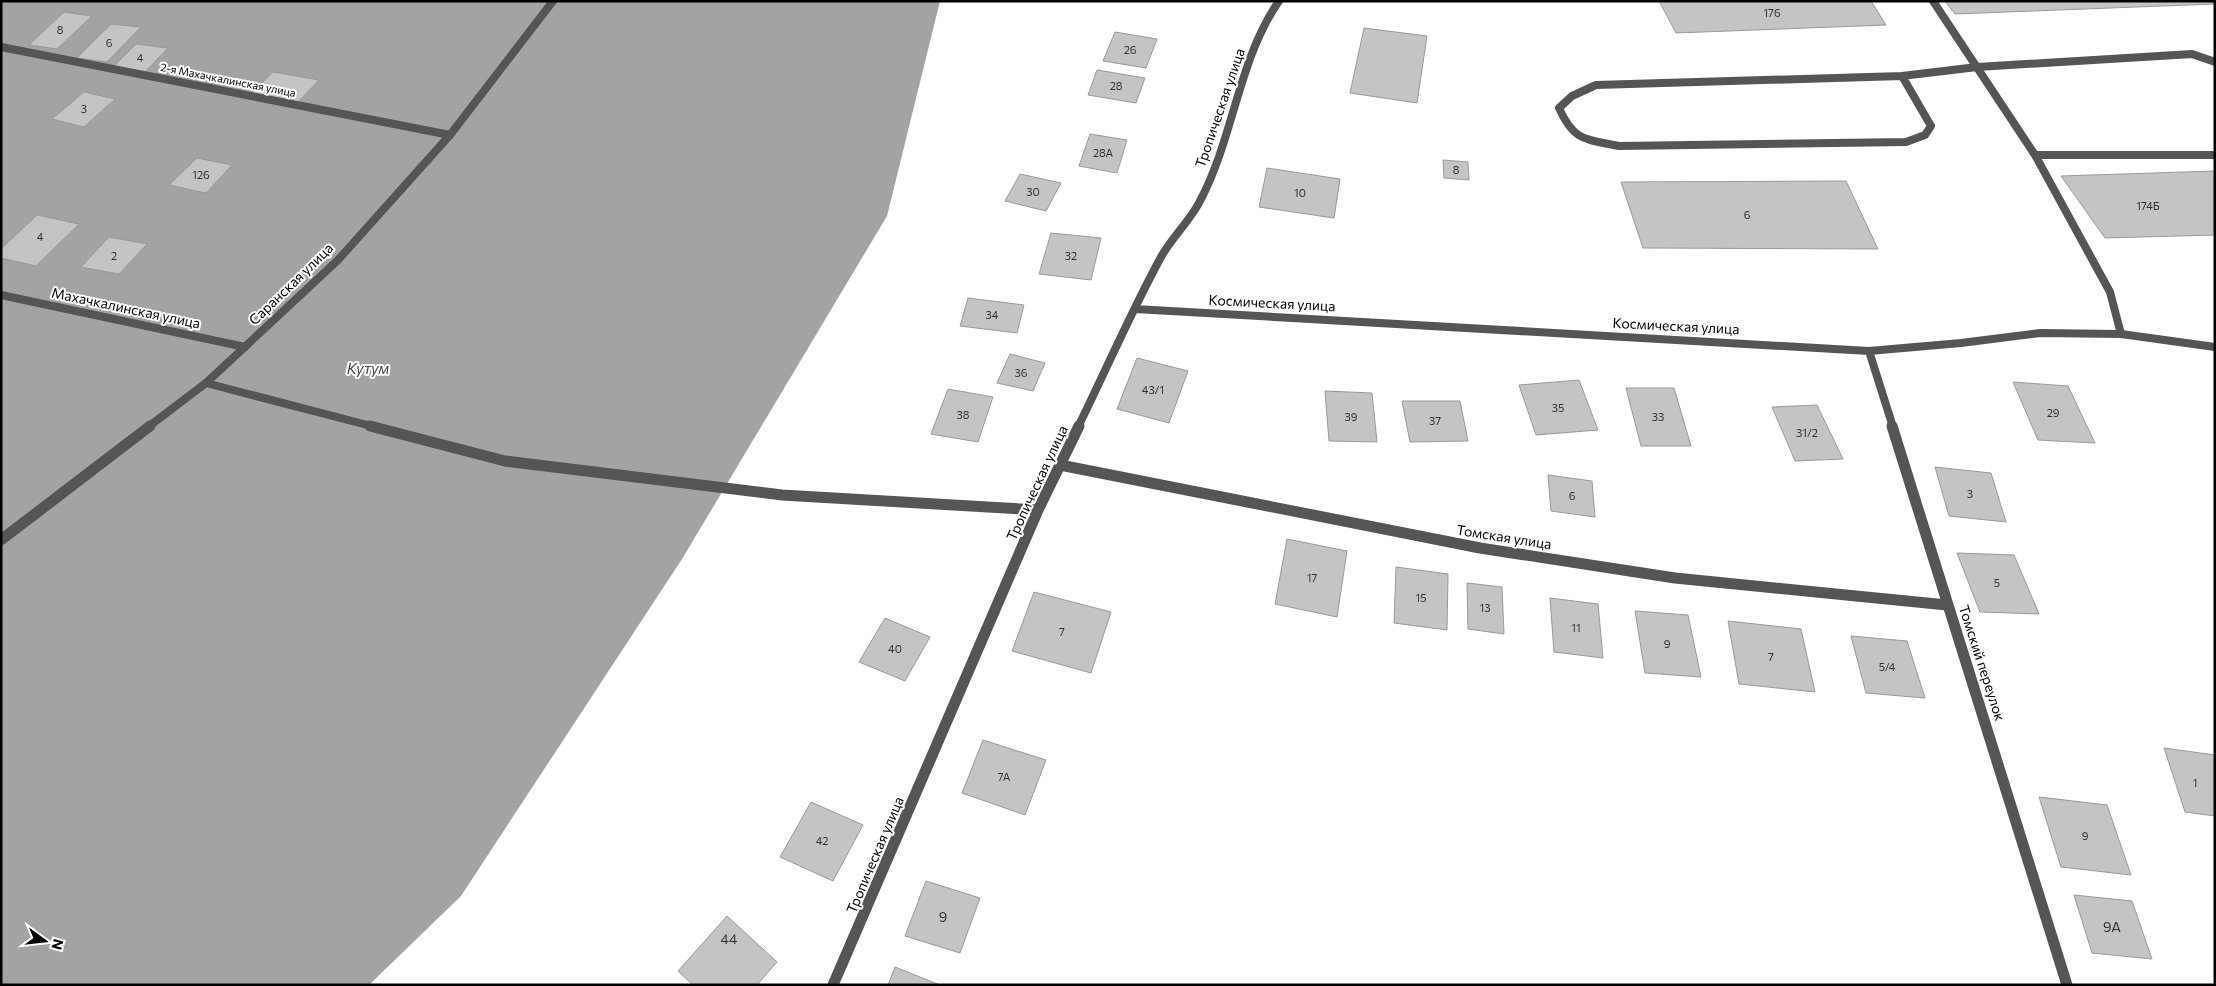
<svg xmlns="http://www.w3.org/2000/svg" width="2216" height="986" font-family="Commissioner,sans-serif">
	<rect width="100%" height="100%" fill="#fff"/>
	<path fill="#a3a3a3" d="M1,1H940L887,216L682,559L461,896L369,985H1Z"/>
	<path fill="#c4c4c4" stroke="#999" d="M1659,1H1871L1886,25L1676,33Z
		M1945,1H2215V4L1955,14Z
		M64,12L92,16L57,49L29,45Z
		M111,24L141,27L107,62L77,58Z
		M1364,28L1427,36L1417,103L1350,93Z
		M1115,32L1157,39L1146,68L1103,61Z
		M136,44L168,48L145,72L112,68Z
		M1097,70L1145,78L1136,103L1088,95Z
		M273,72L319,80L298,102L252,93Z
		M84,92L115,99L84,127L52,119Z
		M1090,134L1127,140L1117,173L1079,166Z
		M197,158L232,165L206,193L169,185Z
		M1443,160L1468,162L1469,180L1444,178Z
		M1267,168L1340,179L1334,218L1259,207Z
		M2215,171V235L2105,238L2061,176Z
		M1020,174L1061,183L1046,211L1005,201Z
		M1846,181L1878,249L1643,248L1621,182Z
		M37,215L79,224L36,266L1,258V249Z
		M1051,233L1101,238L1091,280L1039,274Z
		M109,237L147,244L119,274L81,267Z
		M968,298L1024,305L1017,333L960,326Z
		M1010,354L1045,363L1033,391L997,383Z
		M1137,358L1188,371L1169,423L1117,409Z
		M1579,380L1598,430L1536,435L1519,385Z
		M2013,382L2068,386L2095,443L2038,440Z
		M1626,388H1674L1691,446H1641Z
		M948,389L993,397L978,442L931,434Z
		M1325,391L1372,393L1377,442L1329,441Z
		M1402,401H1460L1468,441L1410,442Z
		M1817,405L1843,459L1795,461L1772,407Z
		M1935,467L1991,473L2006,522L1949,516Z
		M1548,475L1592,481L1595,517L1551,511Z
		M1287,539L1347,551L1337,617L1275,604Z
		M1957,553L2014,555L2039,614L1980,612Z
		M1396,567L1448,574L1447,630L1394,623Z
		M1467,583L1502,587L1504,634L1468,629Z
		M1034,592L1111,612L1091,673L1012,651Z
		M1550,598L1598,604L1603,658L1554,652Z
		M1635,611L1688,615L1701,677L1645,673Z
		M885,618L930,637L905,681L859,662Z
		M1728,621L1801,629L1815,692L1739,684Z
		M1851,636L1907,641L1925,698L1866,693Z
		M983,740L1046,760L1025,815L962,793Z
		M2164,748L2215,755V816L2185,812Z
		M2039,797L2107,805L2131,875L2061,867Z
		M811,802L863,825L833,881L780,857Z
		M926,881L980,898L960,953L905,936Z
		M2074,895L2132,901L2152,959L2092,953Z
		M727,916L777,962L757,985H693L678,971Z
		M895,967L940,985H888Z"/>
	<g fill="none" stroke-linecap="round" stroke-linejoin="round">
		<path stroke="#555" stroke-width="8" d="M1933,1L2035,155L2110,292L2121,334
			M1902,76L1931,126L1925,135L1906,142L1619,146C1586,139 1574,142 1559,108L1572,96L1596,85Z
			M1902,76L1977,67L2192,54L2215,62
			M2035,155H2215"/>
		<path stroke="#555" stroke-width="8" d="M1,47L450,135
			M1,295L245,347
			M1135,309L1869,351L1961,343L2040,333L2121,334L2215,347
			M1869,351L1893,427
			M206,383L375,427
			M148,427L206,383L338,260L450,135L553,1
			M1078,427C1106,370 1131,312 1161,257C1172,237 1190,221 1200,201C1234,137 1238,60 1279,1"/>
		<path stroke="#555" stroke-width="11" d="M370,426L505,461L782,495L1038,510
			M1892,426L2067,985
			M1060,465L1480,548L1675,578L1947,605
			M1,540L150,426
			M833,985L1038,510L1079,426"/>
	</g>
	<g text-anchor="middle" stroke-width="4" stroke-linejoin="round" paint-order="stroke">
		<g font-size="11" fill="#313131">
			<text x="1772" y="17">176</text>
			<text x="60" y="34">8</text>
			<text x="109" y="47">6</text>
			<text x="1130" y="54">26</text>
			<text x="140" y="62">4</text>
			<text x="1116" y="90">28</text>
			<text x="84" y="113">3</text>
			<text x="1103" y="157">28А</text>
			<text x="1456" y="174">8</text>
			<text x="201" y="179">126</text>
			<text x="1033" y="196">30</text>
			<text x="1300" y="197">10</text>
			<text x="2148" y="210">174Б</text>
			<text x="1747" y="219">6</text>
			<text x="40" y="241">4</text>
			<text x="114" y="260">2</text>
			<text x="1071" y="260">32</text>
			<text x="992" y="319">34</text>
			<text x="1021" y="377">36</text>
			<text x="1153" y="394">43/1</text>
			<text x="1558" y="412">35</text>
			<text x="2053" y="417">29</text>
			<text x="963" y="419">38</text>
			<text x="1351" y="421">39</text>
			<text x="1658" y="421">33</text>
			<text x="1435" y="425">37</text>
			<text x="1807" y="437">31/2</text>
			<text x="1970" y="498">3</text>
			<text x="1572" y="500">6</text>
			<text x="1312" y="582">17</text>
			<text x="1997" y="587">5</text>
			<text x="1421" y="602">15</text>
			<text x="1485" y="612">13</text>
			<text x="1576" y="632">11</text>
			<text x="1062" y="636">7</text>
			<text x="1667" y="648">9</text>
			<text x="895" y="653">40</text>
			<text x="1771" y="661">7</text>
			<text x="1887" y="671">5/4</text>
			<text x="1004" y="781">7А</text>
			<text x="2195" y="787">1</text>
			<text x="2085" y="840">9</text>
			<text x="822" y="845">42</text>
		</g>
		<g font-size="11" fill="#000" stroke="#fff">
			<text transform="translate(228 80) rotate(11)" y="4">2-я Махачкалинская улица</text>
		</g>
		<g font-size="14" fill="#000" stroke="#fff">
			<text transform="translate(1220 108) rotate(-71)" y="5">Тропическая улица</text>
			<text transform="translate(291 284) rotate(-44)" y="5">Саранская улица</text>
			<text transform="translate(1272 303) rotate(3)" y="5">Космическая улица</text>
			<text transform="translate(126 308) rotate(12)" y="5">Махачкалинская улица</text>
			<text transform="translate(1676 326) rotate(3)" y="5">Космическая улица</text>
			<text transform="translate(1037 483) rotate(-65)" y="5">Тропическая улица</text>
			<text transform="translate(1504 537) rotate(9)" y="5">Томская улица</text>
			<text transform="translate(1982 663) rotate(72)" y="5">Томский переулок</text>
			<text transform="translate(875 855) rotate(-67)" y="5">Тропическая улица</text>
		</g>
		<g font-size="14" fill="#313131">
			<text x="943" y="922">9</text>
			<text x="2112" y="932">9А</text>
			<text x="729" y="944">44</text>
		</g>
		<g font-size="15" font-style="italic" fill="#444" stroke="#fff">
			<text x="368" y="374">Кутум</text>
		</g>
	</g>
	<rect width="2216" height="986" fill="none" stroke="#000000" stroke-width="5"/>
	<g transform="translate(45 941) rotate(105)" stroke="#ffffff" stroke-width="4" paint-order="stroke">
	<path d="M0-4L9 19L0 12L-9 19Z" fill="#000000"/>
	<text y="-8" font-size="14" font-weight="bold" text-anchor="middle" fill="#000000">N</text>
	</g>
</svg>
